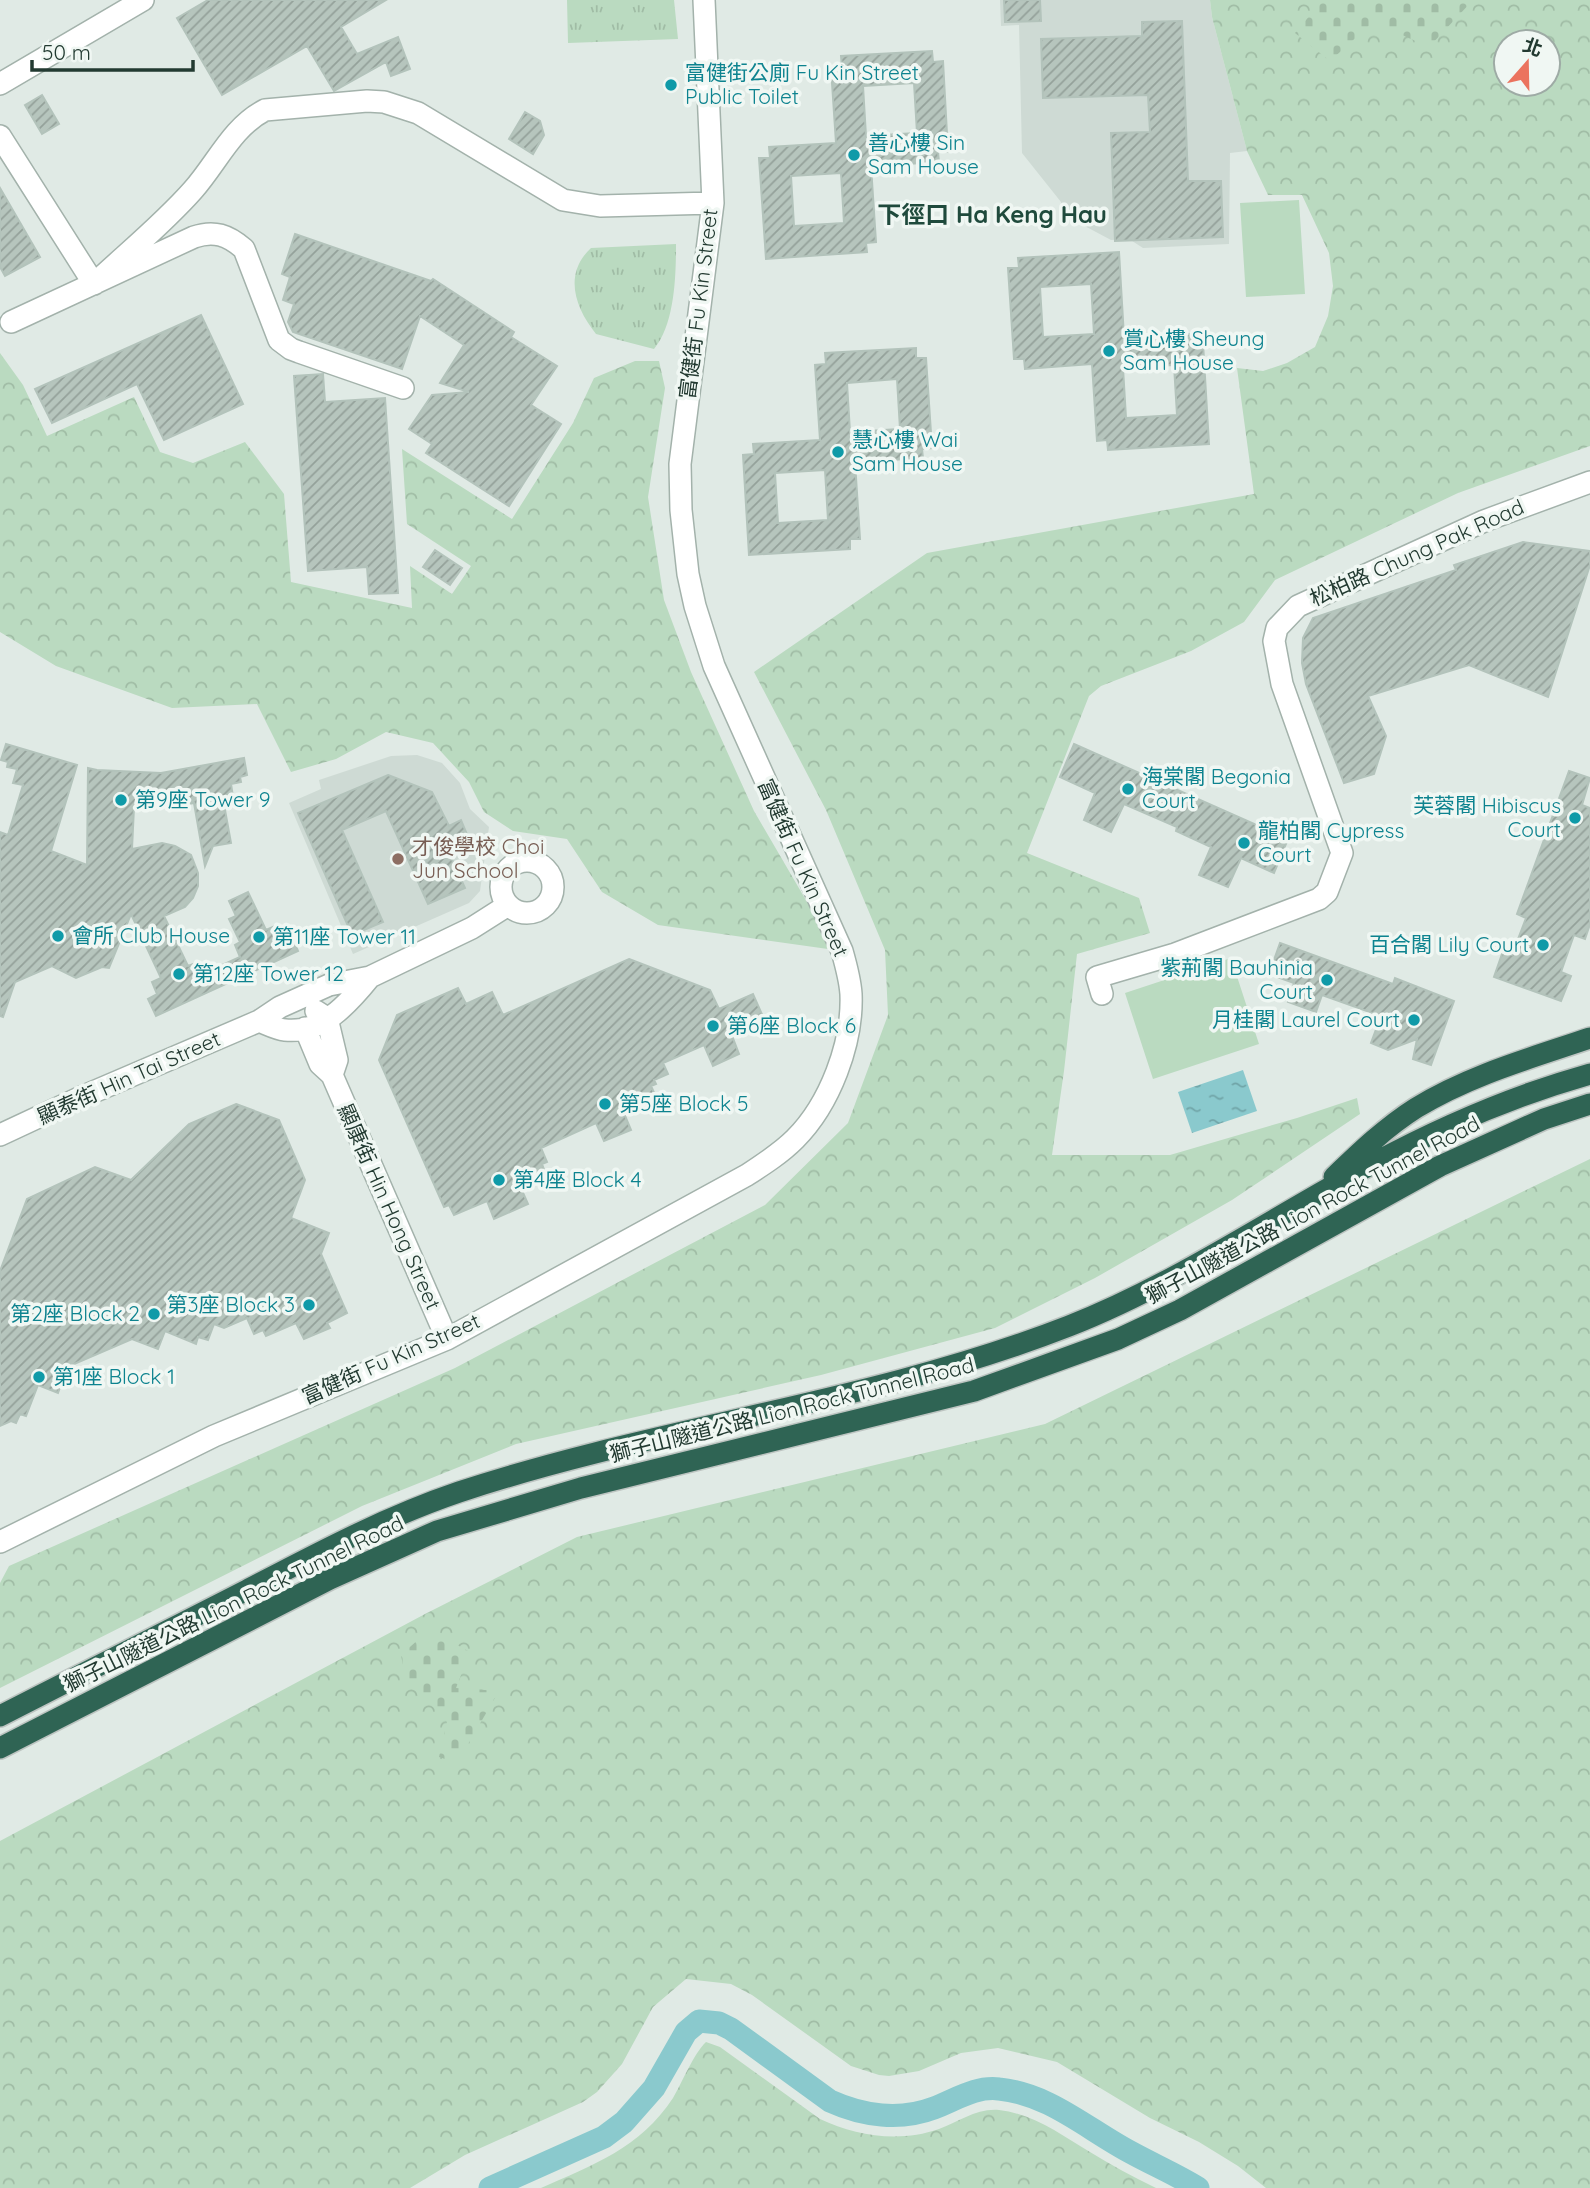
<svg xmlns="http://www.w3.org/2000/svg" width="1590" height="2188" font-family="Quicksand,'Noto Sans TC',sans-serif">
	<defs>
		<pattern id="grass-tufts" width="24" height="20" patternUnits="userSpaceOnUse" patternTransform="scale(1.75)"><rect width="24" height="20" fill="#badac0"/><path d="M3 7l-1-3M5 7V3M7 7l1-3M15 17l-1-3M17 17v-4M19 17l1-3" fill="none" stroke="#a0bca5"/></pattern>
		<pattern id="forest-crowns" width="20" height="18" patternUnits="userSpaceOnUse" patternTransform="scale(1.75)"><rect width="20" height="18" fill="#badac0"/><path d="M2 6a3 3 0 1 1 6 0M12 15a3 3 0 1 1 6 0" fill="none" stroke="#a0bca5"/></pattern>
		<pattern id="cemetery-stones" width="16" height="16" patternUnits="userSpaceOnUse" patternTransform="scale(1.75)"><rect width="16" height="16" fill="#badac0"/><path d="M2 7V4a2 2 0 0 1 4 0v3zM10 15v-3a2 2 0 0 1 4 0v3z" fill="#a0bca5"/></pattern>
		<pattern id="water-ripples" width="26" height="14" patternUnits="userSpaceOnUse" patternTransform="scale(1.75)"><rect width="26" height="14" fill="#8ac9cd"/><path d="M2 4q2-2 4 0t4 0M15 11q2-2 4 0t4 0" fill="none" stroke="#70a4a7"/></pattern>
		<pattern id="building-hatch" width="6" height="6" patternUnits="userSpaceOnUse" patternTransform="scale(1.75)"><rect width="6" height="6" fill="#b6c5bd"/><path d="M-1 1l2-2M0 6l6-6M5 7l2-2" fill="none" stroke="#94a19a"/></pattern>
	</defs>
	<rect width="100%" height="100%" fill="#e0eae5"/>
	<path fill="#cedad4" d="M1000,0H1210L1212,17L1247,151L1230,153L1229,244L1143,248L1129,239L1111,240L1064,215L1061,202L1022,153L1019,25L1001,26Z
		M417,755L442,763L460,783L470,809L489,827L480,891L469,903L353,954L289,803L321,789L319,780L391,756Z"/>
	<path fill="url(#grass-tufts)" d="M567,0H674L678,39L568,43Z
		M676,244C676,275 675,324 654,349L596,334C575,308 563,274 591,248Z"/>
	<path fill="url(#forest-crowns)" fill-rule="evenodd" d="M1210,0H1590V446L1458,493L1275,580L1244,622L1191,651L1101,686L1089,696L1027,853L1139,898L1150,933L1077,954L1064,1071L1052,1155H1170L1297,1118L1357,1098L1360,1114L1232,1200L1095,1278L995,1328L821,1375L516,1444L362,1506L0,1688V1583L9,1566L455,1368L765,1205L848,1123L888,1015L885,950L826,810L754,672L927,553L1254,494L1237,368L1263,371L1287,363L1315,347L1328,316L1333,286L1329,253L1302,195H1268L1247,151L1212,17ZM1506,42H1548V84H1506Z
		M0,353L23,385L47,436L134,397L160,452L193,463L245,442L284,494L291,582L412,608L410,566L452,594L471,566L407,524L402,449L512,519L573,423L594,378L635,361H659L665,388L648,497L664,600L691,672L754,811L835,950L658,925L602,892L567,839L513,831L484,812L469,782L433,743L386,732L336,759L291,772L257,704L172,708L56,666L0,632Z
		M1590,1159V2188H1266L1238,2166L1199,2142L1150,2118L1057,2062L998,2048L961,2053L919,2071L889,2076L879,2075L851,2066L752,1995L731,1984L686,1979L653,2007L622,2064L597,2092L583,2102L465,2155L410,2188H0V1841L425,1614L577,1537L1045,1424Z
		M706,2042L720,2047L820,2119C856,2136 899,2143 939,2129C958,2122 977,2108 999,2110C1034,2114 1061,2135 1090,2152C1111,2165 1133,2177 1156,2188H541C593,2165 640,2148 673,2098C682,2083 694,2053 706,2042Z"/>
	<path fill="url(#cemetery-stones)" d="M1323,0H1473L1429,47L1373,22L1330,61L1295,33Z
		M420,1638L450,1641L470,1652L456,1688L499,1691L457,1763L439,1757L447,1722L405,1676L401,1655Z"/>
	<path fill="#badac0" d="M1299,200L1305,294L1246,297L1240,203Z
		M1231,958L1259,1044L1153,1079L1125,993Z"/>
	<path fill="url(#water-ripples)" d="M1243,1070L1257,1111L1192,1133L1178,1092Z"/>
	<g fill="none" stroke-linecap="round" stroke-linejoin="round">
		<path stroke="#8ac9cd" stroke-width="23" d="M490,2188L604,2137L624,2122L654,2088L686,2032L699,2021L719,2023L731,2029L830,2101C863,2116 900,2121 934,2108C955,2100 976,2086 999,2089C1050,2094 1088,2130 1132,2153C1154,2165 1177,2175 1198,2188"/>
	</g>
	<path fill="url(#building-hatch)" stroke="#b3c3bb" stroke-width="2" fill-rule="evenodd" d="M208,0H386L341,27L357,54L398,37L410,69L391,76L386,62L334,91L307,46L222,95L177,18Z
		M1004,0H1040L1041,21L1005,22Z
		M1182,21L1188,181H1221L1223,237L1115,241L1111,133L1150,132L1148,95L1043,98L1041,39L1142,36V22Z
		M932,51L933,62L943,61L948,152H938L939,162L871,166L876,242L866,243L867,252L766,259L759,158H770L769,147L836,143L831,68L842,67L841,56ZM914,83L917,133L866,136L863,86ZM841,173L844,223L794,226L791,176Z
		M42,95L59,124L42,134L25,105Z
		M525,112L540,121L544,135L533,154L509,139Z
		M0,188L40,257L5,276L0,267Z
		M295,234L431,281L433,279L514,332L511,337L557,366L531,405L561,424L509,506L426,453L432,444L409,429L432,395L469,392L440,383L464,345L420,316L402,369L293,332L288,322L294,304L283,300L290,277L282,274Z
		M1119,252L1124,337L1191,334L1192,344L1203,343L1209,444L1108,450L1107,440L1097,441L1092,364L1025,369L1024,359H1014L1008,268H1019L1018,258ZM1091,284L1094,334L1043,337L1040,287ZM1174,365L1177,415L1126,418L1123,368Z
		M201,315L243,404L164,440L137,384L52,423L35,389Z
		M916,348V358H926L932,448L922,449L923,458L855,462L860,539H850V549L749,555L743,455L754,454L753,444L820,440L815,365L826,364L825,353ZM897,379L900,429L850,432L847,383ZM825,470L828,520L778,523L775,473Z
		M323,374L325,402L385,398L398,593L369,594L367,567L308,571L294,376Z
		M1523,542L1590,551V565L1548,697L1469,665L1368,696L1386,736L1374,774L1344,783L1306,684L1302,663L1303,638L1313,618L1456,570L1454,565Z
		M435,550L462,568L450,585L423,567Z
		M6,744L77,765L51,851L87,865L88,768L97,770L161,773L244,758L247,775L240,777L241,782L231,784L233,797L223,799L231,843L213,846L205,866L194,803L188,804L186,791L163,795L144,794V808L134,807L132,849L162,843L175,846L191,855L198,873V886L193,898L185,907L164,916L188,966L193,964L198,976L240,957L235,945L240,942L229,919L236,916L229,901L248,892L266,930L275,926L281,938L291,934L298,951L156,1016L148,999L157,994L152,982L161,978L131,914L109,968L102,967L76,978L52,966L15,982L3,1017L0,1016V832L8,835L23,785L13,783L17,769L7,767L8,762L1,760Z
		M1074,744L1288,839L1274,873L1241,858L1228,887L1199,875L1211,847L1176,831L1177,827L1124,804L1111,832L1084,820L1095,793L1060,777Z
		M1569,771L1590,778L1582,805L1590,808V924L1585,939L1574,935L1561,972L1571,976L1561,1001L1494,977L1503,951L1512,955L1526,918L1517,914Z
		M388,775L432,792L449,826L461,820L471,844L449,853L465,888L428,904L386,811L342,830L383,922L352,935L298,813Z
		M1280,943L1393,984L1395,978L1454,1001L1431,1065L1413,1059L1417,1039L1388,1050L1371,1043L1381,1016L1322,995L1316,1012L1288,1002L1294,983L1269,974Z
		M629,959L710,990L719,1009L753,994L764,1019L731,1033L739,1054L713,1066L704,1045L663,1063L668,1074L654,1080L656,1084L651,1086L656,1097L623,1111L631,1130L604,1141L596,1123L541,1148L547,1162L542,1164L546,1175L520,1186L528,1204L494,1219L487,1201L454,1215L449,1205L444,1207L379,1060L397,1015L458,988L466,1004L492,992L503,1015Z
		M236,1104L279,1120L305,1180L291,1218L329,1233L321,1254L347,1313L327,1323L330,1328L304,1339L296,1323L266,1336L263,1330L254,1334L247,1318L224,1328L214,1324L208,1340L198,1337L196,1344L165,1331L158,1349L132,1339L67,1367L58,1393L38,1385L26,1416L20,1414L16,1423L11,1421L0,1426V1271L27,1199L95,1167L131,1180L189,1124Z"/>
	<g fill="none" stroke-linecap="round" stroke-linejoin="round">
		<g stroke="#a3b2ab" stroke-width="24">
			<path id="minor" d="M0,84L143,0
				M0,136L94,284C127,253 163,224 193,190C217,163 232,127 265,110L367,101L384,102L418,113L563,200L600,206L713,203
				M11,322L194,237C214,230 228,235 244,249L279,340L291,349L299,352L403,388
				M501 887a26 26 0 1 1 52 0a26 26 0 1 1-52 0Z
				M1102,994L1097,977L1175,954L1319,899L1327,892L1342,853L1282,684L1274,641L1277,628L1298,606L1484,521L1590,482
				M316,1011L327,1018L337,1060L332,1075
				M259,1021C267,1024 276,1029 285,1030C322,1034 349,1003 370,977
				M305,1028L320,1064L332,1075L447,1339
				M0,1135L77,1099L259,1021L280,1007L329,985L370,977L472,928L508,905
				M0,1542L214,1436L447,1339L747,1175C764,1164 781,1153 795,1139C830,1104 853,1043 851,994C850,979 846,965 842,951L714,666L695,606L688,574L681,510L680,464L713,203L704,0"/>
		</g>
		<g stroke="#bdc4c1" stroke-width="24">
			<path id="highway" d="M1334,1177C1360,1152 1386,1127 1416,1108C1470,1075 1531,1058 1590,1038
				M0,1716C82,1674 165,1632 247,1590C316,1554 385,1517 459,1492C659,1426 872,1403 1069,1326C1176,1284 1273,1217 1374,1163C1443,1126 1515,1095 1590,1074
				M0,1748L330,1579L437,1531L581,1488L974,1391L1118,1339L1180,1310L1440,1166L1544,1119L1590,1104"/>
		</g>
		<use href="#minor" stroke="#fff" stroke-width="21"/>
		<use href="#highway" stroke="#2f6454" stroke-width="21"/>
	</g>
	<g fill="#0f9aa8" stroke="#f0f7f3" stroke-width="2.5">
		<circle cx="671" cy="85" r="7"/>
		<circle cx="854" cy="155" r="7"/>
		<circle cx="1109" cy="351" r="7"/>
		<circle cx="838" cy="452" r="7"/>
		<circle cx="1128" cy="789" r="7"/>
		<circle cx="121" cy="800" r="7"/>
		<circle cx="1575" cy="818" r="7"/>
		<circle cx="1244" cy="843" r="7"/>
		<circle cx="58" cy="936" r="7"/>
		<circle cx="259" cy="937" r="7"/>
		<circle cx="1543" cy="945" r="7"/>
		<circle cx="179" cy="974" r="7"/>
		<circle cx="1327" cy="980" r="7"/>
		<circle cx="1414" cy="1020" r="7"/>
		<circle cx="713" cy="1026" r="7"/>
		<circle cx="605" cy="1104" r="7"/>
		<circle cx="499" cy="1180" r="7"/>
		<circle cx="309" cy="1305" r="7"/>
		<circle cx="154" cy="1314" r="7"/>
		<circle cx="39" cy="1377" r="7"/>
	</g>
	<circle fill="#8d6e63" stroke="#f0f7f3" stroke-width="2.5" cx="398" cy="859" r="7"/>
	<g text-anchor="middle" stroke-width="7" stroke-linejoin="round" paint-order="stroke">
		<g font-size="21" fill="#0d838f" stroke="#f0f7f3" text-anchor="start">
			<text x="685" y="80">富健街公廁 Fu Kin Street<tspan x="685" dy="24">Public Toilet</tspan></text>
			<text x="868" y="150">善心樓 Sin<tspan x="868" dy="24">Sam House</tspan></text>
			<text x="1123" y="346">賞心樓 Sheung<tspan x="1123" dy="24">Sam House</tspan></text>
			<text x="852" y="447">慧心樓 Wai<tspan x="852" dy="24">Sam House</tspan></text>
			<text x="1142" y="784">海棠閣 Begonia<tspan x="1142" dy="24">Court</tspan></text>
			<text x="135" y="807">第9座 Tower 9</text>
			<text x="1561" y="813" text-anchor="end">芙蓉閣 Hibiscus<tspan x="1561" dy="24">Court</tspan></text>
			<text x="1258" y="838">龍柏閣 Cypress<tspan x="1258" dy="24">Court</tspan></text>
			<text x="72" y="943">會所 Club House</text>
			<text x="273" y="944">第11座 Tower 11</text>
			<text x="1529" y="952" text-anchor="end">百合閣 Lily Court</text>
			<text x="1313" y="975" text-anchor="end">紫荊閣 Bauhinia<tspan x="1313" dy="24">Court</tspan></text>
			<text x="193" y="981">第12座 Tower 12</text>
			<text x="1400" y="1027" text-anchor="end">月桂閣 Laurel Court</text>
			<text x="727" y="1033">第6座 Block 6</text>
			<text x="619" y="1111">第5座 Block 5</text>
			<text x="513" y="1187">第4座 Block 4</text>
			<text x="295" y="1312" text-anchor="end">第3座 Block 3</text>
			<text x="140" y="1321" text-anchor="end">第2座 Block 2</text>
			<text x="53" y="1384">第1座 Block 1</text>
		</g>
		<g font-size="21" fill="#223a31" stroke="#f0f7f3">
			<text transform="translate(699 304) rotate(-83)" y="7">富健街 Fu Kin Street</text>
			<text transform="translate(1417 553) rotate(-24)" y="7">松柏路 Chung Pak Road</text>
			<text transform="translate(803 868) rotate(66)" y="7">富健街 Fu Kin Street</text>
			<text transform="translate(129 1078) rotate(-24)" y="7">顯泰街 Hin Tai Street</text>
			<text transform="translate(389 1207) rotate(66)" y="7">顯康街 Hin Hong Street</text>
			<text transform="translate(1313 1210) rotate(-28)" y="7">獅子山隧道公路 Lion Rock Tunnel Road</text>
			<text transform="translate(391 1359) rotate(-24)" y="7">富健街 Fu Kin Street</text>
			<text transform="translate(792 1410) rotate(-14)" y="7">獅子山隧道公路 Lion Rock Tunnel Road</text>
			<text transform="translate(234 1604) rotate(-26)" y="7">獅子山隧道公路 Lion Rock Tunnel Road</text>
		</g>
		<g font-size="21" fill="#785e54" stroke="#f0f7f3" text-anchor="start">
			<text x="412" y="854">才俊學校 Choi<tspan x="412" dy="24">Jun School</tspan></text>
		</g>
		<g font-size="24" font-weight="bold" fill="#1f4a3c" stroke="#f0f7f3">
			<text x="992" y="223">下徑口 Ha Keng Hau</text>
		</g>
	</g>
	<g transform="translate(1527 63) rotate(20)"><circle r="33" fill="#f0f7f3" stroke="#9eaba5" stroke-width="2"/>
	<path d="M0-5L12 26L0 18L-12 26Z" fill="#eb735e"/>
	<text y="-10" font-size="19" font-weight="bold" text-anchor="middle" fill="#223a31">北</text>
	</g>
	<path d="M32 60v10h161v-10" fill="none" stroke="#223a31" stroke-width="3.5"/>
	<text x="42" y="60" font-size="21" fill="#223a31" stroke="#f0f7f3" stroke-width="5" paint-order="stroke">50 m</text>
</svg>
